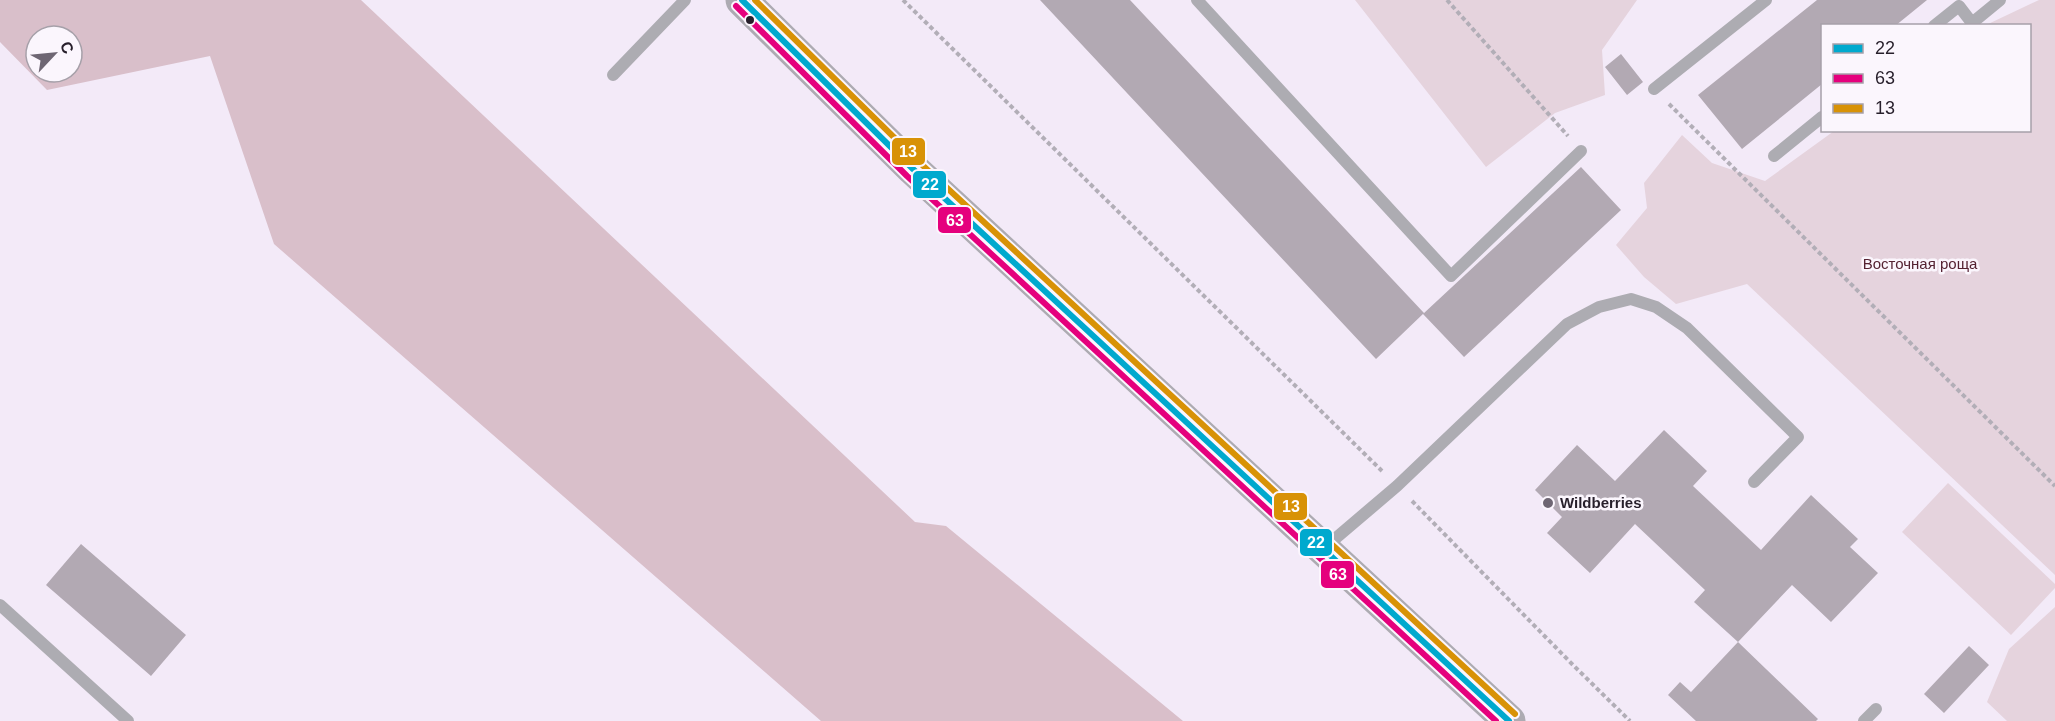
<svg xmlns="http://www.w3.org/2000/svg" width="2055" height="721" font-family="Helvetica,sans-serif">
	<rect width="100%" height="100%" fill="#f3eaf8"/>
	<path fill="#e5d3dd" d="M1355,0H1637L1602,50L1605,95L1555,113L1486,167Z
		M2039,0H2055V575L1747,284L1676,304L1644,277L1616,245L1647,208L1644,183L1682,135L1712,163L1765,181L1834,131L2030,130V26L1986,25Z
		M1948,483L2055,584V588L2011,635L1902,532Z
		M2055,607V721H2007L1987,702L2009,649Z"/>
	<path fill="#d9bfca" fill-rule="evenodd" d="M0,0H361L915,522L946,526L1183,721H821L274,244L210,56L47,90L0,42ZM36,36H72V72H36Z"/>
	<path fill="#b2a9b3" d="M1040,0H1130L1424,313L1376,359Z
		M1817,0H1927L1895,26H1822V84L1742,149L1698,95Z
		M1621,54L1643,82L1627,95L1605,67Z
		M1581,167L1621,210L1464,357L1423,314Z
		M1664,430L1707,471L1693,486L1761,550L1811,495L1858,539L1850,547L1878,573L1831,622L1792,585L1738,642L1694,602L1705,590L1635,524L1590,573L1547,533L1562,517L1535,490L1577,445L1615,481Z
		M81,544L186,635L151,676L46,585Z
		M1738,642L1818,719L1816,721H1696L1668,695L1680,682L1691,692Z
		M1969,646L1989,665L1944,713L1924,694Z"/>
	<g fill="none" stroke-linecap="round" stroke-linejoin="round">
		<path stroke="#b2aeb7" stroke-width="4" stroke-dasharray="4.5 3" stroke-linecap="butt" d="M903,0L1382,471
			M1447,0L1568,136
			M1669,104L2055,486
			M1412,501L1573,665L1630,721"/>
		<path stroke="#adacb2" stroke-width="12" d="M1197,0L1451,276L1581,151
			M1934,26L1959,6L1972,23L2000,0
			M613,75L685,0
			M1654,89L1766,0
			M1774,156L1822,117
			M1323,549L1397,486L1567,324L1599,307L1631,299L1656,307L1687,328L1798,437L1754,482
			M0,605L128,721
			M1864,721L1876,709"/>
		<path stroke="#adabb2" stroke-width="33" d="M742,0L913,169L1509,721"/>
		<g stroke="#fbf6fd" stroke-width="10">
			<path id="bus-1" d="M742,0L913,169L1509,721"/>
		</g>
		<g stroke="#fbf6fd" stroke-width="10">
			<path id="bus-2" d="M736,6L907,176L1496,721"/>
		</g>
		<g stroke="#fbf6fd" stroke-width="10">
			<path id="bus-3" d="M755,0L919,162L1515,714"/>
		</g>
		<use href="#bus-1" stroke="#00a9ce" stroke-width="6"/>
		<use href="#bus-2" stroke="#e5007d" stroke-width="6"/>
		<use href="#bus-3" stroke="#d89206" stroke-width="6"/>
	</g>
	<circle fill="#271f2b" stroke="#fbf6fd" stroke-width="2" cx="750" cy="20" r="5"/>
	<circle fill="#6e6673" stroke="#fbf6fd" stroke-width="2" cx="1548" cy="503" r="6"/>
	<g text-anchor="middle" stroke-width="5" stroke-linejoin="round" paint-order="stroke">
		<g font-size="15" fill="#552232" stroke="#fbf6fd">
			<text x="1920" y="269">Восточная роща</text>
		</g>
		<g font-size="15" font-weight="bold" fill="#271f2b" stroke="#fbf6fd" text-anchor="start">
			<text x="1560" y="508">Wildberries</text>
		</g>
	</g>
	<g stroke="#fbf6fd" stroke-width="2">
		<rect x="891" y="137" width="35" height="29" rx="6" fill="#d89206"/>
		<rect x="912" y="170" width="35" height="29" rx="6" fill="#00a9ce"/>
		<rect x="937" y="206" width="35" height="28" rx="6" fill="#e5007d"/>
		<rect x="1273" y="492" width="35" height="29" rx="6" fill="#d89206"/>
		<rect x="1299" y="528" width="34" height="29" rx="6" fill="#00a9ce"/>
		<rect x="1320" y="560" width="35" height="29" rx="6" fill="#e5007d"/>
	</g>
	<g font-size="16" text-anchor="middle" font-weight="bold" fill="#fff">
		<text x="908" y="157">13</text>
		<text x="930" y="190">22</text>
		<text x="955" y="226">63</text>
		<text x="1291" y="512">13</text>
		<text x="1316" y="548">22</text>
		<text x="1338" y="580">63</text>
	</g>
	<rect x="1821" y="24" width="210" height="108" fill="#fbf6fd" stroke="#a6a0a9" stroke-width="1.5"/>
	<rect x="1833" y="44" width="30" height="9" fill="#00a9ce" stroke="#a6a0a9" stroke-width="1.5"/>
	<text x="1875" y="54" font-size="18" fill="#271f2b">22</text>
	<rect x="1833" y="74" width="30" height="9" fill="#e5007d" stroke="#a6a0a9" stroke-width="1.5"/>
	<text x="1875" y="84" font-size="18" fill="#271f2b">63</text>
	<rect x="1833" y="104" width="30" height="9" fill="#d89206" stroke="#a6a0a9" stroke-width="1.5"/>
	<text x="1875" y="114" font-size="18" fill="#271f2b">13</text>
	<g transform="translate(54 54) rotate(64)"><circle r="28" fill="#fbf6fd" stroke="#a6a0a9" stroke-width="1.5"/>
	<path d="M0-4.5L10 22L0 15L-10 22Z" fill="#6e6673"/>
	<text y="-9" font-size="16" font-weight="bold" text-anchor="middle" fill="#271f2b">С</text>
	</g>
</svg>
